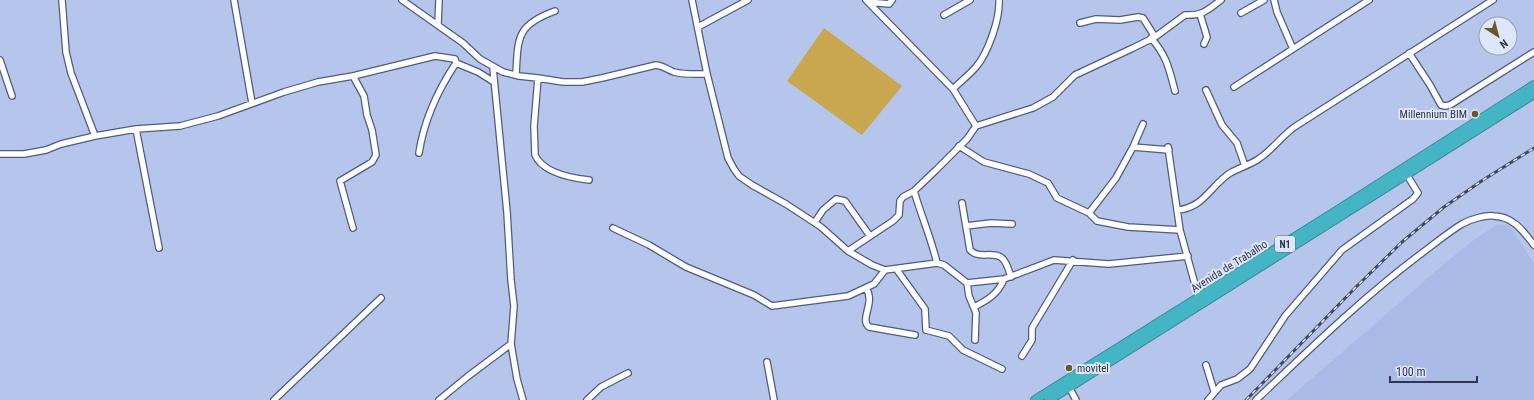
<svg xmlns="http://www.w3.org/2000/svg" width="1534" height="400" font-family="'Roboto Condensed',sans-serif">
	<rect width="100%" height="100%" fill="#b6c5ec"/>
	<path fill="#a9bae7" d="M1498,224L1510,226L1534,264V400H1287L1443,265L1475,239Z"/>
	<path fill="#c9a74e" d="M824,28L902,86L862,135L787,81Z"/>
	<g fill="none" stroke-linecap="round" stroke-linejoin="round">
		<g stroke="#4f5c7d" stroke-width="8">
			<path id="minor" d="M62,0L66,52L71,73L95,136
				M234,0L252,103
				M402,0L463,43L480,59L503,72L519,76L538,78L563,82H582L602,78L656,65C664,66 668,70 674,72C685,75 696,74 707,74
				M692,0L707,74L728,158L734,169L739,176L752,185L786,204L821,227L848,251L872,265L885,270L937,263L944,265L967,283L1004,279L1054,260L1109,264L1188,256
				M866,0L953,89L976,126
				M1274,0L1277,12L1293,49
				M868,2L889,4L892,0
				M1241,13L1264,0
				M1200,14L1207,37L1204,44
				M944,15L970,0
				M1080,23L1096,19L1120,20L1138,17L1143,18L1155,37
				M438,25L439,0
				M698,27L748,0
				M1151,38C1167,56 1169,69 1175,91
				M1409,53L1430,85L1441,105L1445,106L1450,105L1534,52
				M0,60L12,96
				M493,68L507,212L511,280L514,306L511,344L517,379L523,400
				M516,75C518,38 516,25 555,11
				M353,76L364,96L367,115L372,130L376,155L372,162L340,181L353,228
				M538,78L534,126L535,155C543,173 571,178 589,180
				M1234,87L1369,0
				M953,89C960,82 969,75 976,67C988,53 1000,19 999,0
				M1206,90L1222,125L1237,143L1245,166
				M136,129L159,248
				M959,146L984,162L1029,174L1048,183L1057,198L1089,213L1097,221L1128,227L1180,230
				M1133,147L1143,124
				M1168,147L1180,230L1199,299
				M419,153C424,120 438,90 456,63
				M0,154H24L46,150L61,144L95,136L136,129L180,126L218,116L284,92L318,82L353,76L435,56L455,59L456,63L478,72L494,82
				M914,191C921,215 931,238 937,263
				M962,203L970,250C979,260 995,250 1003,259C1007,263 1009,271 1011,277
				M1177,210C1204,208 1210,186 1230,173C1239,168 1249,165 1257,160C1272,151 1282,135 1296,126C1362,84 1427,42 1493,0
				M1089,213L1116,178L1133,147L1169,150
				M815,222L823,210L836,199L845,201L870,236
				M966,226L991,223L1012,224
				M613,228L649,245L686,267L754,295L772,306L848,296L874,284L885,270
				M848,251L893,221L899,215L900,201L903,197L914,191L936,170L967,139L976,126L1033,108L1044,102L1053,97L1075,75L1133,48L1155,37L1185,15C1203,16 1207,10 1221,0
				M897,270L925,309L926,330L949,336L963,350L1002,369
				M967,283L969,296L976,313L975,340
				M866,288C876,303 859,319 869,327L915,335
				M974,307C988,300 998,294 1004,279
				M1022,356L1032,340V328L1073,260
				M767,362L774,400
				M1206,365L1214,391
				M1069,387L1076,400
				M274,400L381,298
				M439,400L467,377L511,344
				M587,400L601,387L628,373
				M1208,400L1221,385L1237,379L1250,369L1285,316L1342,250L1413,199L1418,193L1407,175
				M1256,400C1309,350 1360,300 1418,256C1432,246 1447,233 1462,224C1471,219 1485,215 1494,216C1514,217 1523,231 1534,245"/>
		</g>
		<g stroke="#3d8998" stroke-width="10">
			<path id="highway" d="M1035,400L1327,217L1534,85
				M1049,400L1534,94"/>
		</g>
		<use href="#minor" stroke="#fff" stroke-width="5.5"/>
		<use href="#highway" stroke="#44b5c4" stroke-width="8"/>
		<g stroke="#42495b" stroke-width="3">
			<path id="rail" d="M1246,400L1356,287L1402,242L1444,207L1483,180L1534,148"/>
		</g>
		<use href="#rail" stroke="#dee6fa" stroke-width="1.5" stroke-dasharray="4.5" stroke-linecap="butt"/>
	</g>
	<g fill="#6a5725" stroke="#dee6fa" stroke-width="1.5">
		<circle cx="1475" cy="114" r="4"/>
		<circle cx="1069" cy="368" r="4"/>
	</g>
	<g text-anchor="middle" stroke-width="4" stroke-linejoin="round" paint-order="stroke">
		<rect fill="#dee6fa" stroke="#646b7b" stroke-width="1" x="1275" y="236" width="20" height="16" rx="3"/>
		<g font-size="10" font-weight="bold" fill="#303645">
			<text x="1285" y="248">N1</text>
		</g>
		<g font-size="11" fill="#303645" stroke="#dee6fa" text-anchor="end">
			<text x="1467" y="118">Millennium BIM</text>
			<text x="1077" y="372" text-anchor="start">movitel</text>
		</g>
		<g font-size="11" fill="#303645" stroke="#dee6fa">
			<text transform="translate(1229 266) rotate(-32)" y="4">Avenida de Trabalho</text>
		</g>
	</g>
	<g transform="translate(1498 36) rotate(144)"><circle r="19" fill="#dee6fa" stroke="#98a0b2"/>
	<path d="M0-3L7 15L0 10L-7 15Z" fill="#6a5725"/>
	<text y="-6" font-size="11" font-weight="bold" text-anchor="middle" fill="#303645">N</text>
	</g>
	<path d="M1390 376v6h87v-6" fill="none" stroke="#303645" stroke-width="2"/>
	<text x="1396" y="376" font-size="12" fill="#303645" stroke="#dee6fa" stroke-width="3" paint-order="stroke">100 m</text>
</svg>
